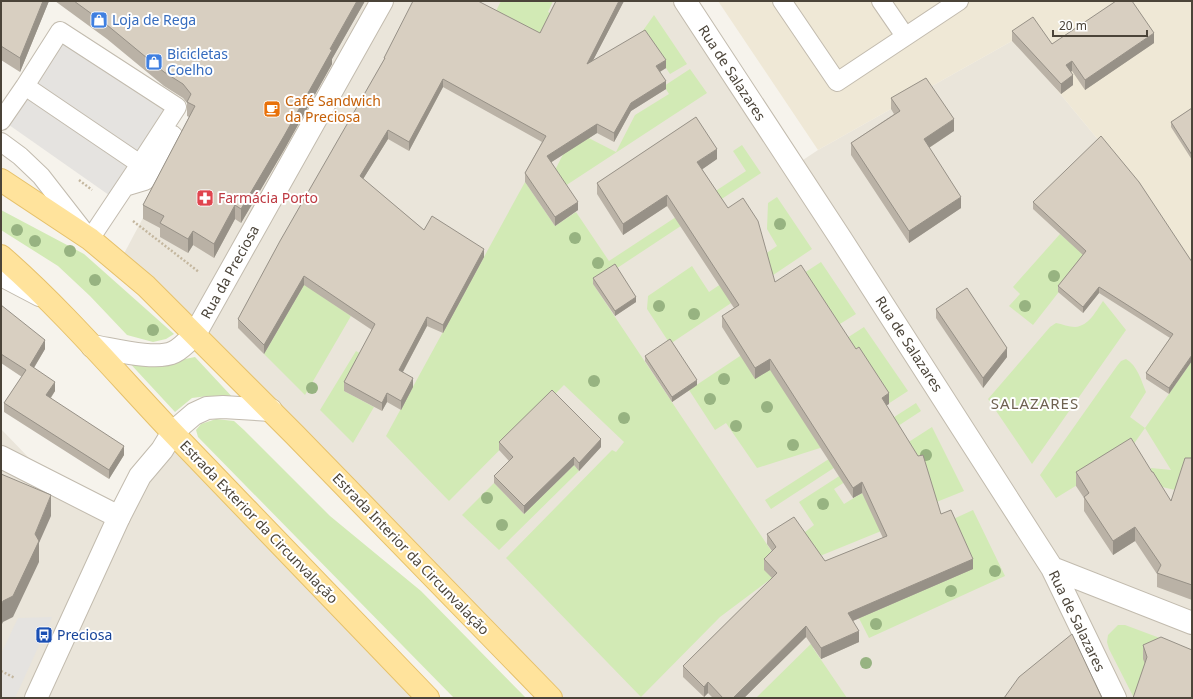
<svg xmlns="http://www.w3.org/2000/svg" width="1193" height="699" font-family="'Noto Sans',sans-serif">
	<rect width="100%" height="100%" fill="#f6f3ec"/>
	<path fill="#eae5da" d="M225,1H685L794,166L818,150L1012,41L1052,84L1139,189L1192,268V698H551L119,263L195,120L187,116L191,108Z
		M181,425L429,698H1V429L55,485L119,517Z"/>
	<path fill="#efe8d6" d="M718,1H1192V268L1139,189L1052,84L1012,41L818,150Z"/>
	<path fill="#d2eab5" d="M501,1H553L548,12L565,21L551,47L493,17Z
		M654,15L687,64L670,74L642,32Z
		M690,69L707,93L562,188L553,174L575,131L616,152L635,115L669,94L664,86Z
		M742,145L761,173L593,284L776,558L772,578L720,617L641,697L506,558L612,450L616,452L624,442L564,385L449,501L386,436L525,182L555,226L576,212L609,261L746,171L733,151Z
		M777,197L812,249L670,344L647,309L648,296L692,266L709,292L777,246L767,229L768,203Z
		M1,210L84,254L174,334L166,339L153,342L127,335L90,296L58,266L1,230Z
		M1060,234L1067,240L1101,238L1033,325L1009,306L1020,294L1013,287Z
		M821,262L856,314L835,327L801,275Z
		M306,281L333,304L351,316L305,395L264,354Z
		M1103,301L1126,330L1032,464L988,399L1050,327L1056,323C1062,324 1069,327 1075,327C1089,326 1096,311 1103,301Z
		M864,327L908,391L820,448L757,468L726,423L715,430L689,390L740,356L790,357L799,369Z
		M356,351L363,355L344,391L374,407L353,443L320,410Z
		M195,357L236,401L208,396L192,398L175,412L125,358L180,360Z
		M1126,359C1137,365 1141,380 1146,392L1130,417L1145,428L1192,361V472L1179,491L1150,484L1151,468L1171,470L1145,428L1126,455L1056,498L1040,475L1117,366L1121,361Z
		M916,403L921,411L771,509L765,500Z
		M216,419L234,421L244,430L330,516L421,591L526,698H454L198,437L196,430L201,424Z
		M932,427L964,491L919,509L904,445Z
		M864,460L868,467L834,489L844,504L862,493L871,510L896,525L815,558L800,536L814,525L799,502Z
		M574,465L579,471L499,550L462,515L494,483L524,514Z
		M973,510L1005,576L869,638L836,573Z
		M1118,625H1125L1192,650L1145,665L1134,698L1109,649L1107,642L1108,635Z
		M825,630L813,648L847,698H756Z"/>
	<path fill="#e5e3e0" d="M60,31L177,107L116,200L2,120Z
		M52,617L15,698H1V654L18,618Z"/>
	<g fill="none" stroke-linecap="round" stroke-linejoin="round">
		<g stroke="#c2bbae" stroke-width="20">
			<path id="service" d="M782,1L837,82L959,1
				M881,1L905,36
				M25,86L60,31L177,107L140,164
				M1,121L25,86L140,164L90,239L41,176L20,156L1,142
				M125,187L145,181L173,135
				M1,277L39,297"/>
		</g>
		<g stroke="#c2bbae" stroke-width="24">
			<path id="minor" d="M685,1L841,239L1052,568L1115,698
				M1,457L119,517
				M1052,568L1192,623"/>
		</g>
		<g stroke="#c2bbae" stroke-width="24">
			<path id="tertiary" d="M92,346C112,349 156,361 174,352C182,348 189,340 195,334L382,1
				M36,698L119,517L140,476L162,450L173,432L194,414L207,408L223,407L271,410"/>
		</g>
		<g stroke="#e6c16a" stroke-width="24">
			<path id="primary" d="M1,180L90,239L146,286L295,435L551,698
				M1,256C63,310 117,374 173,433C258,522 343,610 428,698"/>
		</g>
		<path stroke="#c4b79f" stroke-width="2.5" stroke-dasharray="2 2" stroke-linecap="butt" d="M79,180L92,190
			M133,221L199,272
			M1,671L15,678"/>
		<use href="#service" stroke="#fff" stroke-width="18"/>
		<use href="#minor" stroke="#fff" stroke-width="22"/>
		<use href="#tertiary" stroke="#fff" stroke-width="22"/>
		<use href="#primary" stroke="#ffe39c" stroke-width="22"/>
	</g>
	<g fill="#97b381">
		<circle cx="780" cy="224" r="6"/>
		<circle cx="17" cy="230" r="6"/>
		<circle cx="575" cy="238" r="6"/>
		<circle cx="35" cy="241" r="6"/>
		<circle cx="70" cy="251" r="6"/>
		<circle cx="598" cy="263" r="6"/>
		<circle cx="1054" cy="276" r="6"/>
		<circle cx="95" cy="280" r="6"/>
		<circle cx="659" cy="306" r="6"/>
		<circle cx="1025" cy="306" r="6"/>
		<circle cx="694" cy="314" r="6"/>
		<circle cx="153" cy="330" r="6"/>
		<circle cx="724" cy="379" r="6"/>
		<circle cx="594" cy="381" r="6"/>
		<circle cx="312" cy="388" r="6"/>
		<circle cx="710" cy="399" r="6"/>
		<circle cx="767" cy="407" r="6"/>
		<circle cx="624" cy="418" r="6"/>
		<circle cx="736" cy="426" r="6"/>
		<circle cx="793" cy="445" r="6"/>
		<circle cx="926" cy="455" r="6"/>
		<circle cx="487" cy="498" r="6"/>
		<circle cx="823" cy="504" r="6"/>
		<circle cx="502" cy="525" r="6"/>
		<circle cx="995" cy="571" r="6"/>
		<circle cx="951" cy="591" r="6"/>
		<circle cx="876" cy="624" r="6"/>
		<circle cx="866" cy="663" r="6"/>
	</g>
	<path fill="#bab2a6" d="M1,1H49L20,72L1,60Z
		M55,1H365L332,59V64L284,150L241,223L235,219L214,258L193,245L188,253L160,237V228L143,219V205L189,117L187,116V103L183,98L164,86L107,39Z
		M556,1H624L593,60L666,68L660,72L666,89L631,111L614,142L597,133L551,162L578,210L555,226L525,182V173L542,142L443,87L409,151L388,139L363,179L424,230L484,257L443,333L427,326L403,372L413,387L401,410L387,402L382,411L344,391V382L372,330L304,285L264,354L238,328V319L384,60V58L540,33Z
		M1012,31L1052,44L1154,43L1085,90L1072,71L1070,72L1073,85L1061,94L1012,41Z
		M891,98L954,131L929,148L961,208L909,243L851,155V143L894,114L891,109Z
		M1192,108V160L1171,127V122Z
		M717,159L702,169L775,282L889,404L886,405L941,514L973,569L853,621L859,642L821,659L806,637L744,698H713L708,693L704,697L683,677V666L772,578L764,570V559L772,551L767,544V534L825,561L883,538L862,493L853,498L770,370L755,379L722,327V316L734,308L667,206L623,235L597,194V183Z
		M1033,202L1192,262L1169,394L1146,379V373L1170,338L1099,293L1083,313L1058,292V286L1083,255L1033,209Z
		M593,278L636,302L615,316L593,284Z
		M1,305L45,349L34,368L55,391L51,398L124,455L109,479L4,412V403L22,377L1,363Z
		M936,309L1007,357L983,388L936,318Z
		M645,356L697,385L672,402L645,361Z
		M499,442L601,447L579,471L574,465L524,514L494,483V476L509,461L499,450Z
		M1192,458V600L1157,587V574L1135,541L1113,555L1084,511V498L1076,486V472H1152L1171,501Z
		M1143,645L1192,698H1133L1145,664L1143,659Z"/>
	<path fill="#979187" d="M43,1H49L20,72V58Z
		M357,1H365L332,59V64L284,150L241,223V209Z
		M619,1H624L587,72V64Z
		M1154,33V43L1085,90V80Z
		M666,60V68L656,74V66Z
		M1072,61V71L1066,75V65Z
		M1073,75V85L1061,94V84Z
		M443,79V87L409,151V142Z
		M666,81V89L631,111L614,142V133L631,103Z
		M954,119V131L924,151V139Z
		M597,124V133L547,165V156Z
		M388,130V139L360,184V176Z
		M717,149V159L697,173V162Z
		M667,195V206L623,235V224Z
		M961,197V208L909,243V231Z
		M578,202V210L555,226V217Z
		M235,205V219L214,258V244Z
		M193,231V245L188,253V239Z
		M484,249V257L443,333V325Z
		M304,276V285L264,354V345Z
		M1099,287V293L1083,313V307Z
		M636,297V302L615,316V311Z
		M427,317V326L399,379V370Z
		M45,340V349L30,374V365Z
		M1007,348V357L983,388V378Z
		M1192,355V361L1169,394V388Z
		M770,359V370L755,379V368Z
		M413,378V387L401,410V401Z
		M697,380V385L672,402V397Z
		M55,382V391L46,404V395Z
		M387,393V402L382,411V403Z
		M889,393V404L882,408V398Z
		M601,439V447L579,471V463Z
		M124,446V455L109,479V470Z
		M574,457V465L524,514V506Z
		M862,482V493L853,498V488Z
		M51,495V516L39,543V562L13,617L3,622L1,626V605L35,534Z
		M1135,527V541L1113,555V541Z
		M973,559V569L848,623V613Z
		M806,626V637L744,698H733Z
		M859,631V642L821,659V648Z
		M708,682V693L704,697V687Z"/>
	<path fill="#d8cfc1" stroke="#979187" d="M1,1H43L20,58L1,46Z
		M74,1H357L330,49L332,50L284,136L241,209L235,205L214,244L193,231L188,239L160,223L164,216L143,205L195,106L187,102L191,94L183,84L164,72L107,25Z
		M413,1H478L540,33L556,1H619L587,64L645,30L666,60L656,66L666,81L631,103L614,133L597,124L547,156L578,202L555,217L525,173L546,136L443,79L409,142L388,130L360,176L424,230L432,216L484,249L443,325L427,317L399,370L413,378L401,401L387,393L382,403L344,382L375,324L304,276L264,345L238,319L280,241L385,58H384Z
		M1116,1H1132L1154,33L1085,80L1072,61L1066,65L1073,75L1061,84L1012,31L1033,17L1052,44Z
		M926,78L954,119L924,139L961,197L909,231L851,143L900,111L891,98Z
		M1192,108V155L1171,122Z
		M696,117L717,149L697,162L728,208L743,198L758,221L775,282L801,265L856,349L859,347L889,393L882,398L918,456L923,455L941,514L951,510L973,559L848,613L859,631L821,648L806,626L733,698H723L708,682L704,687L683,666L777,573L764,559L776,547L767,534L794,517L825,561L887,536L862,482L853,488L770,359L755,368L722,316L739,305L667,195L623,224L597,183Z
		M1101,136L1139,182L1192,262V355L1169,388L1146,373L1173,334L1099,287L1083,307L1058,286L1086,251L1033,202Z
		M615,264L636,297L615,311L593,278Z
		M967,288L1007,348L983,378L936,309Z
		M1,305L45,340L30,365L55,382L46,395L124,446L109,470L4,403L26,370L1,354Z
		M670,339L697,380L672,397L645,356Z
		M552,390L601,439L579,463L574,457L524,506L494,476L513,457L499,442Z
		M1131,438L1152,472H1153L1171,501L1185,458H1192V585L1157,573L1161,565L1135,527L1113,541L1084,497L1089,493L1076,472Z
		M1,474L51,495L35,534L39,541L13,596L3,601L1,605Z
		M1072,634L1102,698H1004L1019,677Z
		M1161,637L1192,650V698H1133L1147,657L1143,645Z"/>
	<defs>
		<g id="shop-square" transform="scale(0.9)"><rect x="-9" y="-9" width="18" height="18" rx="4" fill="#3f7fe0" stroke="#fff"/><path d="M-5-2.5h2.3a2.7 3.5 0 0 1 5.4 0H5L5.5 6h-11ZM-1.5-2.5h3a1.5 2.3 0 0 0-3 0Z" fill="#fff"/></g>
		<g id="cafe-square" transform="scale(0.9)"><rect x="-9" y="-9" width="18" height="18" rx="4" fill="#e8710a" stroke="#fff"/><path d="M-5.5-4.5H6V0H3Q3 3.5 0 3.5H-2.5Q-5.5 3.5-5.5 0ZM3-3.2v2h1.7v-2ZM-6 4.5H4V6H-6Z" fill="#fff"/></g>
		<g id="pharmacy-square" transform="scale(0.9)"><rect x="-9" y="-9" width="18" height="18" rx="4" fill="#e0444e" stroke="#fff"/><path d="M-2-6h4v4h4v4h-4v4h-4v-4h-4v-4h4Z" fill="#fff"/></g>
		<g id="bus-square" transform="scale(0.9)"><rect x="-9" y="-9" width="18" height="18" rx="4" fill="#1a4fb4" stroke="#fff"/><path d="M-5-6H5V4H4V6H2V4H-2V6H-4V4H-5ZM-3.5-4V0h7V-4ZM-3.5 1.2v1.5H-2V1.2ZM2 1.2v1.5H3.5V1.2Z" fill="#fff"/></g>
	</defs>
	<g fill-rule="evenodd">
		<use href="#shop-square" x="99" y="20"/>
		<use href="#shop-square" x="154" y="62"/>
		<use href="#cafe-square" x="272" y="109"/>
		<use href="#pharmacy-square" x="205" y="198"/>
		<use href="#bus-square" x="44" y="635"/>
	</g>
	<g text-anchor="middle" stroke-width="4" stroke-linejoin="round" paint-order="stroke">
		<g font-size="14" fill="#366cbe" stroke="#fff" text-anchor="start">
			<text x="112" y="25">Loja de Rega</text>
			<text x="167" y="59">Bicicletas<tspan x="167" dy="16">Coelho</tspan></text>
		</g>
		<g font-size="14" fill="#4b4439" stroke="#fff">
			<text transform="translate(732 73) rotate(57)" y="5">Rua de Salazares</text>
			<text transform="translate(230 272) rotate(-61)" y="5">Rua da Preciosa</text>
			<text transform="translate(909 344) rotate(57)" y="5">Rua de Salazares</text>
			<text transform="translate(259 522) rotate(46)" y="5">Estrada Exterior da Circunvalação</text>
			<text transform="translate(411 554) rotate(46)" y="5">Estrada Interior da Circunvalação</text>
			<text transform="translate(1077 621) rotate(64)" y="5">Rua de Salazares</text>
		</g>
		<g font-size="14" fill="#c56008" stroke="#fff" text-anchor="start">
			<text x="285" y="106">Café Sandwich<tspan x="285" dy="16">da Preciosa</tspan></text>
		</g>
		<g font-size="14" fill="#be3a42" stroke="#fff" text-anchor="start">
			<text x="218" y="203">Farmácia Porto</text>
		</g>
		<g font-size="14" fill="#164399" stroke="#fff" text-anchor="start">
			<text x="57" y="640">Preciosa</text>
		</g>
		<g font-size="15" letter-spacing="1" fill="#6e6250" stroke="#fff">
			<text x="1035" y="409">SALAZARES</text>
		</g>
	</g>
	<rect width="1193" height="699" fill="none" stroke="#4b4439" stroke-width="4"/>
	<path d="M1053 30v6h94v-6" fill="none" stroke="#4b4439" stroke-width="2"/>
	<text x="1059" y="30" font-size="12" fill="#4b4439" stroke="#ffffff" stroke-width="3" paint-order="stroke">20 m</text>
</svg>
